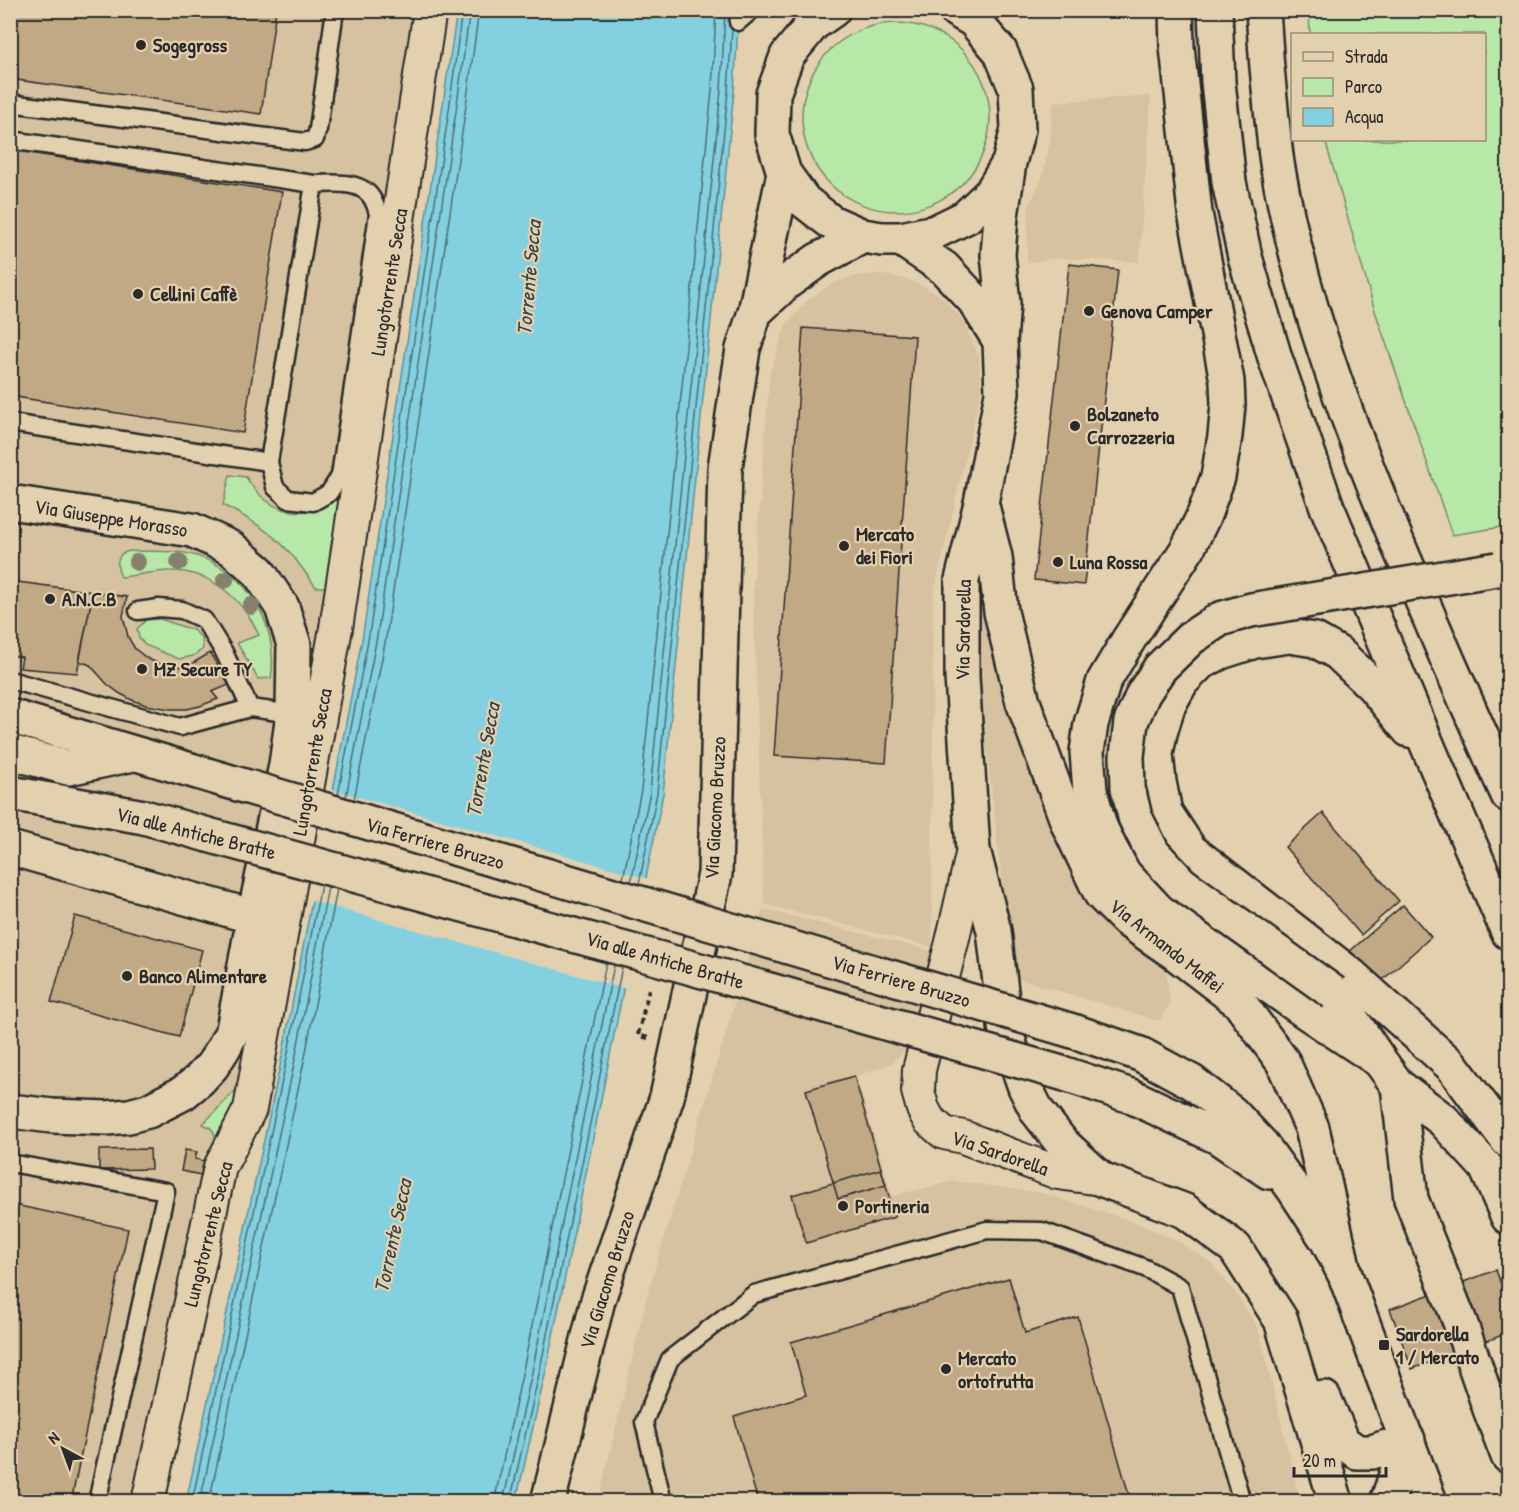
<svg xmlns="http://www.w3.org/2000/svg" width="1519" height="1512" font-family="'Patrick Hand',sans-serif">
	<rect width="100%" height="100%" fill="#e3d0ae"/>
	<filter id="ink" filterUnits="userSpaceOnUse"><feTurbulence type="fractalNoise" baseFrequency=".0167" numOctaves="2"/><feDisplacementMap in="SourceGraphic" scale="12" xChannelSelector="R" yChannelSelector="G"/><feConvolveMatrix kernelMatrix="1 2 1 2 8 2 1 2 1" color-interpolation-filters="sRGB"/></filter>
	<g filter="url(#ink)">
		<path fill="#d6c1a0" d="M10,11H420L327,606L240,1094L135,1501H11Z
			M1151,96L1139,262L1058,258L1027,263L1028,209L1043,175L1050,142L1053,102Z
			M879,274L909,280L937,293L962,319L979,356L981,391L933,597L932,947L764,904L753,589L770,372L786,325L809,299L831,284L856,276Z
			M981,544L988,628L992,654L1000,680L1084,888L1165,963L1170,1003L1159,1021L1013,977L973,629Z
			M763,909L932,951L907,1049L890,1064L856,1076L892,1196L954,1181L1042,1193L1135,1222L1178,1241L1211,1263L1238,1296L1259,1330L1300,1501L598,1502L649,1288Z"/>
		<path fill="#b8e8a7" stroke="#728a69" stroke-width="1.5" d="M1309,11H1508V526L1452,535L1375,311L1325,140H1484V34H1310Z
			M802 117a94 94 0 1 1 188 0a94 94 0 1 1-188 0Z
			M230,475L246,477C269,515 305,522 340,497L327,587H316C309,578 303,569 296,560C277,535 250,519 223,505Z
			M129,551C147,552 167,550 185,553C243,564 280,621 271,678L258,679L237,643L259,635C242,598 211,570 168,571C152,572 137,575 121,577C117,568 116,563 121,554Z
			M160,619L193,630L202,638L203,649L193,656L179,659L145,645L139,638L137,629L146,620Z
			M247,1084L208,1161C213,1146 223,1131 203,1124L238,1088Z"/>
		<path fill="#83d1e0" stroke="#608f98" stroke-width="1.5" d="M457,11H739L734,91L663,794L545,1375L516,1501L186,1502L283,1052L363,634Z"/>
		<path fill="#e3d0ae" d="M330,789L649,879L626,989L309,900Z"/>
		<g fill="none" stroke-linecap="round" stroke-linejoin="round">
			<path stroke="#4e6d73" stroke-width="1.5" d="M338,795L369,635L449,110L462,10
				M346,797L377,636L456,111L470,10
				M354,800L386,638L465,113L479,10
				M623,879L641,790L712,90L716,10
				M631,882L650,792L721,90L725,10
				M639,884L657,793L728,91L732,29
				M192,1502L288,1053L321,885
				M200,1502L296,1055L328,887
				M209,1502L305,1057L337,889
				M494,1502L523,1370L606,963
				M503,1502L532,1372L614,965
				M510,1502L539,1374L622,967"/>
		</g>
		<path fill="#c1a986" stroke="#2b2b2b" stroke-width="1.5" d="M10,10H276L261,114L10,79Z
			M10,150L282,192L243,433L10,396Z
			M1069,264L1118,270L1084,585L1034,580Z
			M803,328L915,336L886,763L774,756Z
			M10,581L93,592L77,673L20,668L22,657L10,655Z
			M93,592L127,597L123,616L128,637L135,649L148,659L160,664L178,667L193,663L210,653L229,685L212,692L218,699L200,706L187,709H170L146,705L132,700L119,693L107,684L90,665L79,661Z
			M1323,813L1399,901L1361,935L1285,847Z
			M1403,905L1431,937L1377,985L1349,952Z
			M75,916L202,950L179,1037L51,1002Z
			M854,1076L886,1185L838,1199L806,1090Z
			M150,1149L151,1169L99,1170V1150Z
			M185,1150L197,1152L195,1159L204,1161L201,1175L181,1171Z
			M881,1169L895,1217L806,1243L792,1195Z
			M10,1204L128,1229L71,1502H10Z
			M1496,1270L1508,1304V1333L1412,1369L1390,1309Z
			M1009,1278L1025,1333L1078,1317L1131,1502H758L734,1417L806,1395L791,1342Z"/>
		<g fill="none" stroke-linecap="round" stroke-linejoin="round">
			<g stroke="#2b2b2b" stroke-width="21">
				<path id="lane" d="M738,22L752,10
					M10,103L305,142L315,139L318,129L335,10
					M10,140L314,184L269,462L10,423
					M269,462L275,487L288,499L313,502L329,493L340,476L378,214C377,209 375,204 373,200C362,179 333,184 314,184
					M138,611L159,608L182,610L204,620L224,652L250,708
					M10,680L180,727L250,708L293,714
					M10,1163L166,1191L97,1502
					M663,1502L644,1422L670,1359L754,1294L987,1230L1042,1231L1145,1268L1180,1287L1242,1502"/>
			</g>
			<g stroke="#2b2b2b" stroke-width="36">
				<path id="street" d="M973,850L952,942L919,1070L918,1091L923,1109L929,1120L944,1133L963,1137L1058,1173L1101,1179
					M148,1502L220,1167L250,1109L336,628L430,10"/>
			</g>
			<g stroke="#2b2b2b" stroke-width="38">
				<path id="secondary" d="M10,502L192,530L231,548L258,571L282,607L294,645L293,714L286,765L254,917L233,1030L223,1049L212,1066L199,1080L183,1093L148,1111L129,1116L107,1118L52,1116L10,1111
					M10,752L68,768L133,754
					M10,848L254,917"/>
			</g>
			<g stroke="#2b2b2b" stroke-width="38">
				<path id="primary" d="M833,10L813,24L787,56L773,94L772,134L784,173L804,201L831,222L863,236L882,239H901L935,232L966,217L991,193L1009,163L1018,129L1016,89L1000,51L973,20L956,10
					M1009,163L1001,216L998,255L1003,303L1000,341L1002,393L981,503L962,580V677L973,850L994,931L1006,1034L1025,1087L1037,1111L1062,1143L1101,1179L1185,1211L1235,1248L1281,1320L1336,1502
					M901,239L944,268L974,300L1000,341
					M755,312L787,282L818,260L863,236
					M982,506L995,557L1001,612L1023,702L1069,826L1101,894L1127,920L1175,953L1239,1002L1283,1062L1312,1128L1345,1275
					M10,716L224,780
					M10,793L144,817L208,835
					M1076,1032L1140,1054L1192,1082L1232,1113L1262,1145L1295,1191L1327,1240L1345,1275L1430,1502
					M1065,1074L1131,1096L1218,1137L1269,1172
					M1324,1398L1343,1442L1357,1452H1372L1408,1440
					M548,1502L598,1300L667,1097L715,874L725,468L743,349L755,312L784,173
					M1387,1502L1408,1440"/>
			</g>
			<g stroke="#2b2b2b" stroke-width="38">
				<path id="highway" d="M1176,10L1177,47L1195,213L1227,381L1228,405L1225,436L1218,477L1204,515L1188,548L1129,639L1104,681L1091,724L1087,752L1090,791L1100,826L1110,848L1123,871L1161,910L1309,1014L1380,1061
					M1215,10L1218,82L1229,182L1245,257L1275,358L1327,507L1437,768L1508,932
					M1263,10C1265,47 1268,83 1272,119C1274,136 1275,153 1278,169C1301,300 1349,426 1400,549C1435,632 1471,714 1508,795
					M1409,730L1373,686L1338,653L1315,640L1289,636L1255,641L1221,652L1200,663L1182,681L1168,706L1160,733L1156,754L1159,782L1165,812L1190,850L1351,975L1452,1066L1508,1141
					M1334,993L1380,1061L1398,1086L1443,1120L1486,1167L1508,1217
					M1398,1086L1411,1199L1460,1322L1490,1409L1508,1456"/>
			</g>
			<path stroke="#2b2b2b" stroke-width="4" stroke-dasharray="6 4.5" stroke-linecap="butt" d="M648,1038L638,1035L649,989"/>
			<use href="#lane" stroke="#e3d0ae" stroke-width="16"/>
			<use href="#street" stroke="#e3d0ae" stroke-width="32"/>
			<use href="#secondary" stroke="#e3d0ae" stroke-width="33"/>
			<use href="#primary" stroke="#e3d0ae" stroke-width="33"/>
			<use href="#highway" stroke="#e3d0ae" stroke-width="33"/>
			<g stroke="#2b2b2b" stroke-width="38" stroke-linecap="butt">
				<path id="primary-bridge" d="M224,780L1076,1032
					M208,835L657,958L1065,1074"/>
			</g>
			<g stroke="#2b2b2b" stroke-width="38" stroke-linecap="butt">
				<path id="highway-bridge" d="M1334,993L1182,884L1153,853L1135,817L1128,788L1127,756L1131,722L1143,694L1160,668L1191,638L1220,619L1251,610L1497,569"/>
			</g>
			<use href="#primary-bridge" stroke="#e3d0ae" stroke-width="33"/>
			<use href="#highway-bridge" stroke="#e3d0ae" stroke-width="33"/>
		</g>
		<g fill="#86806d">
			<circle cx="137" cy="562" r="9"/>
			<circle cx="179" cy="562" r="9"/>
			<circle cx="225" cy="580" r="9"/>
			<circle cx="251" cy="606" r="9"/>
		</g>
	</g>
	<g fill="#2b2b2b" stroke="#e3d0ae" stroke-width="2">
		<circle cx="141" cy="45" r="6"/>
		<circle cx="138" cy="294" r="6"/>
		<circle cx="1089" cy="311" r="6"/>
		<circle cx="1075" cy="426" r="6"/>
		<circle cx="844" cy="546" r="6"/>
		<circle cx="1058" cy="562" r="6"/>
		<circle cx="50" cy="599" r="6"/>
		<circle cx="142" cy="669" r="6"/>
		<circle cx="127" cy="976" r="6"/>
		<circle cx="843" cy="1206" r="6"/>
		<rect x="1378" y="1339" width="12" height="12" rx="3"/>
		<circle cx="946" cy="1369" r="6"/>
	</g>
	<g text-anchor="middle" stroke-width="4.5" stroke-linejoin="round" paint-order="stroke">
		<g font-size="20" font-weight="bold" fill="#2b2b2b" stroke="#e3d0ae" text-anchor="start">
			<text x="153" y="52">Sogegross</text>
			<text x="150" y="301">Cellini Caffè</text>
			<text x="1101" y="318">Genova Camper</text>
			<text x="1087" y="421">Bolzaneto<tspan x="1087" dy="23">Carrozzeria</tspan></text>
			<text x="856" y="541">Mercato<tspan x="856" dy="23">dei Fiori</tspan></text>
			<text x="1070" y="569">Luna Rossa</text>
			<text x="62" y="606">A.N.C.B</text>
			<text x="154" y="676">MZ Secure TY</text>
			<text x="139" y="983">Banco Alimentare</text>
			<text x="855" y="1213">Portineria</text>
			<text x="1396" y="1341">Sardorella<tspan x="1396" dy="23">1 / Mercato</tspan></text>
			<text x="958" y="1365">Mercato<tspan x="958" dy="23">ortofrutta</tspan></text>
		</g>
		<g font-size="20" fill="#2b2b2b" stroke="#e3d0ae">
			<text transform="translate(389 282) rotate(-81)" y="7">Lungotorrente Secca</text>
			<text transform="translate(111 518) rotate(9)" y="7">Via Giuseppe Morasso</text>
			<text transform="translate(963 630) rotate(-89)" y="7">Via Sardorella</text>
			<text transform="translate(312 762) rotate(-80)" y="7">Lungotorrente Secca</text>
			<text transform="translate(715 808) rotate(-87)" y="7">Via Giacomo Bruzzo</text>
			<text transform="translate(196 833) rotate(14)" y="7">Via alle Antiche Bratte</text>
			<text transform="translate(435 843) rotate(16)" y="7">Via Ferriere Bruzzo</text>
			<text transform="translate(1167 946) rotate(38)" y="7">Via Armando Maffei</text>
			<text transform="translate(665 960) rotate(16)" y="7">Via alle Antiche Bratte</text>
			<text transform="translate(901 981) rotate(16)" y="7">Via Ferriere Bruzzo</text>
			<text transform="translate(1000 1153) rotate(19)" y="7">Via Sardorella</text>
			<text transform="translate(208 1234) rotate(-76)" y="7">Lungotorrente Secca</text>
			<text transform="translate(607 1280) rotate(-73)" y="7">Via Giacomo Bruzzo</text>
		</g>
		<g font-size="21" font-style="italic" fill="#384446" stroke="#e3d0ae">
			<text transform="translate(529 278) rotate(-85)" y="7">Torrente Secca</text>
			<text transform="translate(483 760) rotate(-80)" y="7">Torrente Secca</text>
			<text transform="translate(393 1236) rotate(-78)" y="7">Torrente Secca</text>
		</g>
	</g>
	<rect width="1519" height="1512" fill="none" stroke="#e3d0ae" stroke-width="36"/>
	<rect x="18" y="18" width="1483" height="1476" fill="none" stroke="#2b2b2b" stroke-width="2" filter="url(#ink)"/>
	<rect x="1291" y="33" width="195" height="108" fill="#e3d0ae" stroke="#998e7a" stroke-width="1.5"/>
	<rect x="1303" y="52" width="30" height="9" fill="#e3d0ae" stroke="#998e7a" stroke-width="1.5"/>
	<text x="1345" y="63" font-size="18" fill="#2b2b2b">Strada</text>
	<rect x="1303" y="78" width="30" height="18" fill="#b8e8a7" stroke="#998e7a" stroke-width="1.5"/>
	<text x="1345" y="93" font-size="18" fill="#2b2b2b">Parco</text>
	<rect x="1303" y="108" width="30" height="18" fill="#83d1e0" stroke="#998e7a" stroke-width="1.5"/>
	<text x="1345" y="123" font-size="18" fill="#2b2b2b">Acqua</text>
	<g transform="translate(63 1449) rotate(319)" stroke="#e3d0ae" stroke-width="4.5" paint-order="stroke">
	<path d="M0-4.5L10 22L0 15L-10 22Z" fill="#2b2b2b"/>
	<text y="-9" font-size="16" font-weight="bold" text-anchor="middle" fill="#2b2b2b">N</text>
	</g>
	<path d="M1294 1467v9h92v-9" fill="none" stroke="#2b2b2b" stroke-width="3"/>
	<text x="1303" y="1467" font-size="18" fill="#2b2b2b" stroke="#e3d0ae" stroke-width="4.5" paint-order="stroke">20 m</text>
</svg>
